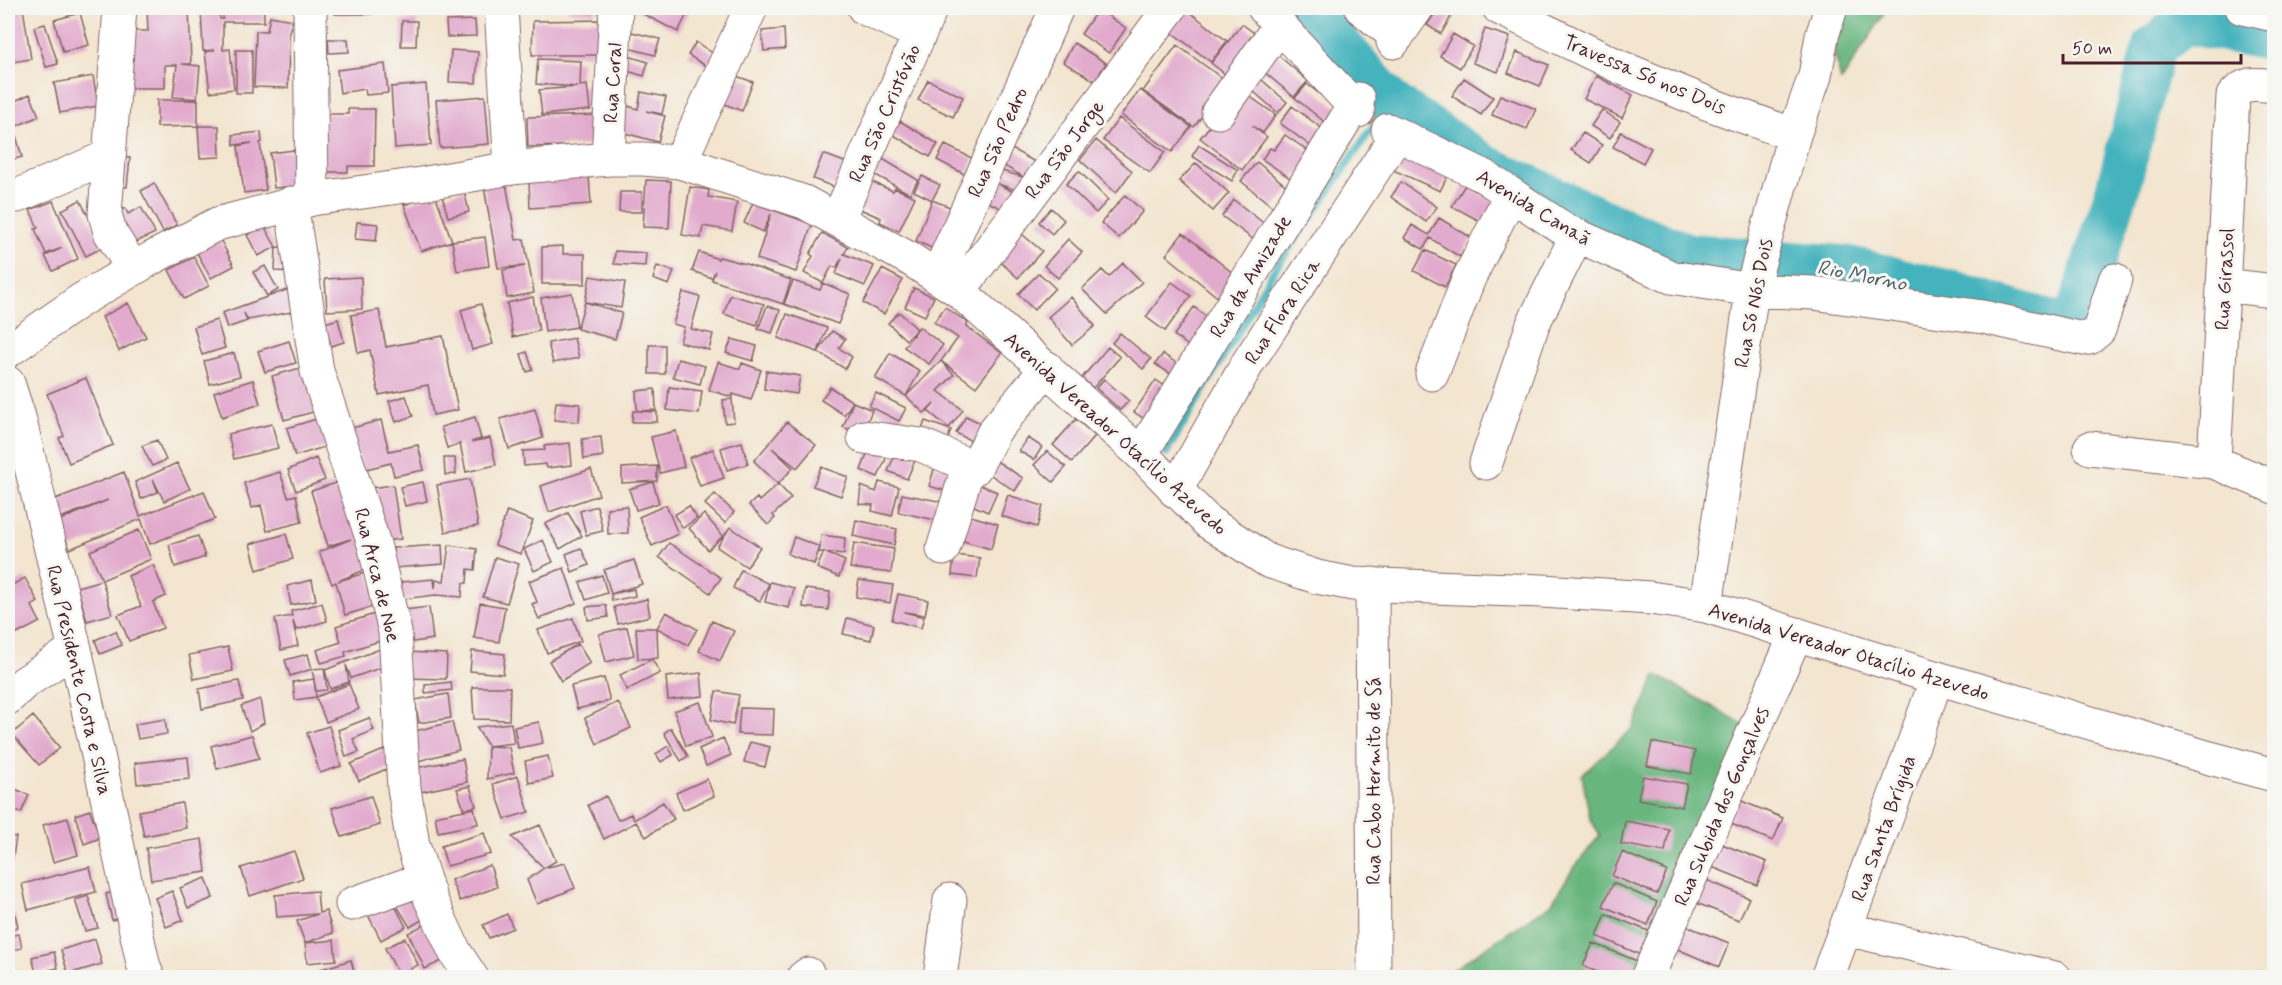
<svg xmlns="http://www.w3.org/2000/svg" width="2282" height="985" font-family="Mynerve,sans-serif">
	<rect width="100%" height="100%" fill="#f6f6f2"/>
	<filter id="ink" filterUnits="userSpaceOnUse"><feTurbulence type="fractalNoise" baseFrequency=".0167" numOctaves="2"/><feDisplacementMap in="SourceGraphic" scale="12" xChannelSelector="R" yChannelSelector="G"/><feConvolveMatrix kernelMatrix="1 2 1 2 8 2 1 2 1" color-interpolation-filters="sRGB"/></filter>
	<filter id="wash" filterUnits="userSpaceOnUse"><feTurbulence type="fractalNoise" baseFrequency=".008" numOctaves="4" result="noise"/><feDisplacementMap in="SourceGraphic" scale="24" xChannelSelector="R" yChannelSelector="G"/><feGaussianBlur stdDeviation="1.35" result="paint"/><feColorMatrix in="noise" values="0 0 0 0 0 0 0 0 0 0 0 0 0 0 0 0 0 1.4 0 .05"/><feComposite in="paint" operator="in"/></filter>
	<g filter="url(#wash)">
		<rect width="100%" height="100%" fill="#f3e5cf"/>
		<path fill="#68b67e" stroke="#596a54" stroke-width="1.5" d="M1833,8H1888L1841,81L1829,28Z
			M1656,675L1747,726L1638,977L1471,978L1454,969L1551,904L1571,872L1600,835L1590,819L1582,775L1633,728Z"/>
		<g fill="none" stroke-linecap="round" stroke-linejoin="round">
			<path stroke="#44b3bd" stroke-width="8" d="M1166,453L1275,269L1390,102"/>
			<path stroke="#44b3bd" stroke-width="44" d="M1307,8L1390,102L1486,167L1610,224L1688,255L1845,267L1962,295L2047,321L2063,324L2075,322L2118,188L2154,47L2185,22L2274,40"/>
		</g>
		<g id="blocks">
			<path fill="#e2abce" d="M23,8L31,59L13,62L8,32V10Z
				M147,8H189L191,64H182L200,66L197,99L173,97L177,65H165V88H127V63H133L132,31H148Z
				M201,8H219L220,19H223V8H264V22H223V50L230,49L234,89L210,92L205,52L215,50L203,51Z
				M335,8H373L372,14H335Z
				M444,8H468V14H444Z
				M568,8H595L594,13L568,11Z
				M632,8H690L678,32Z
				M1438,8H1444L1453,13L1441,34L1427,25Z
				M1098,9L1126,28L1109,53L1081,34Z
				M1187,10L1227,41L1211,62L1170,31Z
				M80,13L89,45L63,52L54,20Z
				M270,16L293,20L289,32L288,88L254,87L256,31H267Z
				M475,20L476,36L447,37L446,21Z
				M608,20V55H532L533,21Z
				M402,21H417L416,46H401Z
				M45,24L58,64L46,67L34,27Z
				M1242,24L1266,42L1235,82L1211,63Z
				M784,29L785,49L764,51L762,31Z
				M1485,29L1510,37L1498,72L1473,63Z
				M632,32L660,39L655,55L628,48Z
				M1453,34L1473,46L1460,68L1440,56Z
				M328,39H348L349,52L329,53Z
				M696,42L714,54L706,66L688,55Z
				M1074,43L1106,63L1095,81L1063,62Z
				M1177,45L1227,82L1194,127L1143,91Z
				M1271,49L1308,81L1294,97L1257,66Z
				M236,50H252V93H236Z
				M451,50L478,52L476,83L449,82Z
				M1517,52L1549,65L1540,86L1508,73Z
				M625,55L648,62L644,76L621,69Z
				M538,59L581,61L580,86L587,85L590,110L542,115L539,90L577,87L536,84Z
				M385,64L388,93L366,95L365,89L340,93L337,70Z
				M1254,73L1287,102L1278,113L1245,84Z
				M731,74L753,82L742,111L720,102Z
				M93,76L98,106L60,113L54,83Z
				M1596,76L1633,95L1622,118L1584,99Z
				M1464,78L1493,97L1481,115L1452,96Z
				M928,80L963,97L953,117L918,100Z
				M426,84L431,145L395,148L391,87Z
				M1307,84L1344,113L1332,128L1295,98Z
				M1140,90L1191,127L1172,152L1121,115Z
				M1242,91L1276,115L1263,133L1252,126L1267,137L1242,170L1200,138L1214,121Z
				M641,92L666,97L662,114L646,111L665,116L658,142L621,132L628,106L638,109Z
				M30,94L39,116L17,126L8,104Z
				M1500,95L1536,109L1527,129L1492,115Z
				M485,96L489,144L440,148L436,100Z
				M157,100H198V126L157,127Z
				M1292,106L1328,133L1316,150L1280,123Z
				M8,107L22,157L8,161Z
				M348,109H375L374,166H348V172H324V114H348Z
				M1602,110L1620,122L1610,138L1591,126Z
				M598,115L599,145L528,147L527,117Z
				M1119,118L1165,152L1150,173L1103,140Z
				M900,121L938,144L930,157L892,134Z
				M198,126H219L220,157L200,158Z
				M261,132L262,142L260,143L266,190L244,193L238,146L252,143L234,145L233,135Z
				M1621,132L1651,148L1643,163L1613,147Z
				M1583,133L1602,145L1591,163L1571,150Z
				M1285,135L1314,155L1293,180L1262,159L1270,148L1274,150Z
				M1096,140L1132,171L1116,193L1080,160Z
				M945,145L974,159L966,175L937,160Z
				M1005,145L1035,162L1025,178L996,161Z
				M1199,145L1238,170L1232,181L1192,156Z
				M294,150L298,186L274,188L270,153Z
				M1399,152L1448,175L1440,191L1391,169Z
				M823,154L847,163L837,188L813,179Z
				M113,156L130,158L127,187L110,186Z
				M881,158L918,180L910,194L872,173Z
				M1257,162L1290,189L1274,208L1241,181Z
				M1196,163L1229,193L1213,211L1179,181Z
				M1002,171L1026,178L1022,192L998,184L1017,194L1008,212L988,202Z
				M1079,171L1108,200L1096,213L1066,184Z
				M922,176L940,185L932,200L914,191Z
				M589,177L591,204L530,208L529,180Z
				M646,180L671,181L669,228L643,227Z
				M872,182L893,191L895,188L915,197L899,231L880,222L881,218L860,209Z
				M1401,182L1437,207L1426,222L1391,197Z
				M154,183L177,225L163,232L141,191Z
				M506,183L516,240L524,239L534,293L507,298L503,270L525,266L498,268L484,187Z
				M1465,185L1499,204L1487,225L1452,206Z
				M690,187L709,190L708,197L737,202L732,231L703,226L701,238L682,235Z
				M464,190L469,212L448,217L442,196Z
				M620,192H642V212H619Z
				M435,194L452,241L421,251L404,205Z
				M1125,195L1143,211L1119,238L1101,223Z
				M80,200L104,247L86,256L62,210Z
				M932,200L955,209L938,251L916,241Z
				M1234,200L1266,225L1254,240L1222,216Z
				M53,201L78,259L53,271L45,256L62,248L46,254L35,229L38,228L30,210Z
				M753,203L812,224L796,272L757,259L771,214L763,232L744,223Z
				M141,207L155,233L128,246L112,216L125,208L128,214Z
				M1051,208L1064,220L1052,234L1039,222Z
				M1439,218L1472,238L1460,257L1430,238L1423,249L1404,238L1412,225L1429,235Z
				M357,222L378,224L376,241L355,239Z
				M264,226L276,247L258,256L247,235Z
				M1017,230L1042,251L1018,278L994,256Z
				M822,233L848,247L844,254L874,266L865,286L836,274L842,258L836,268L832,266L823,283L804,273L813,256L810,254Z
				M1183,233L1239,278L1221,300L1166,255Z
				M485,237L489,266L457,271L452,241Z
				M220,239L234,266L211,278L196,251Z
				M1068,239L1082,252L1058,278L1044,266Z
				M563,246V254H585V284H542V247Z
				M276,247L293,248L292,272L275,271Z
				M1425,250L1456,265L1445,287L1414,271Z
				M615,251L646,253L645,266L614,264Z
				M699,252L718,259L719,257L746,264L791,280L783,304L712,280L715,271L712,278L692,271Z
				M194,257L209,286L184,299L169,270Z
				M1123,263L1142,282L1107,314L1082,289L1102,270L1109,277Z
				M265,266L278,290L267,296L253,272Z
				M657,266L674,271L669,285L653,279Z
				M882,269L903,280L884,314L863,303Z
				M1039,273L1055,288L1034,310L1018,294Z
				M590,276L625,282L621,308L585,302Z
				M361,277L362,309L327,311L325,279Z
				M793,281L820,290L823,283L850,294L838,324L784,304Z
				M1172,282L1191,296L1165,331L1146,317Z
				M295,287L302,310L248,320L244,313L247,321L227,328L222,313Z
				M914,288L934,297L925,316L905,307Z
				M683,292L700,297L691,329L713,334L709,350L680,342L684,327L673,324Z
				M572,293L577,327L545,332L541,298Z
				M730,295L764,304L757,325L724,314Z
				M533,297L539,331L513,337L507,303Z
				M1071,297L1095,326L1072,345L1048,317Z
				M585,302L622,313L615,339L577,329Z
				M128,303L146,337L119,351L102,317Z
				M481,304L493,344L472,350L461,310Z
				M767,306L780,310L772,333L758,329Z
				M945,307L968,323L966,326L1002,353L976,387L941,361L958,338L934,322Z
				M1194,307L1212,321L1191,348L1174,335Z
				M379,310L386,347L443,336L458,410L433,415L428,385L379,395L370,350L358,353L351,315Z
				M899,312L917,329L906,340L888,323Z
				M787,314L827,328L818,352L778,338Z
				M338,319L344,342L331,346L325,323Z
				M217,320L225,348L202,355L194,327Z
				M919,327L943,345L929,364L904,347Z
				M832,331L845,339L839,348L852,357L845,369L818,352Z
				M1120,333L1151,359L1143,369L1112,343Z
				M574,338L579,358L553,363L548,343Z
				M732,339L757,346L753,361L726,353Z
				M289,341L296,363L265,372L258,351Z
				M649,345H665V374H649Z
				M1108,347L1120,357L1093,388L1082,378Z
				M527,352L533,370L527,372L521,354Z
				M234,353L240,376L210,384L204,361Z
				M890,353L920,371L906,396L941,361L954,375L938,391L963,410L949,428L928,411L934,403L924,413L906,396L875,378Z
				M1163,354L1184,368L1177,378L1155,364Z
				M678,359L705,366L700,384L673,377Z
				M718,362L740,369L742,363L761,370L751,400L733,394L732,397L709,390Z
				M304,367L317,411L284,420L272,376Z
				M766,371L800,376L797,394L764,389Z
				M86,378L113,445L69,463L59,438L64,436L47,394Z
				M1104,379L1129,401L1120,410L1096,388Z
				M253,380L260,404L222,417L214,392Z
				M1156,380L1172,391L1150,423L1134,412Z
				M669,387L702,391L699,414L667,410Z
				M830,387L853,402L844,415L821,400Z
				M655,389L656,410L637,411L657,412V422H632L633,411H637L636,391Z
				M876,393L906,408L899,421L869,406Z
				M406,396L413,416L396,422L389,401Z
				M732,399L734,422L725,423L723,400Z
				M556,402L580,404L579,422L554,420Z
				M853,402L872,410L862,435L843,427Z
				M535,409L543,438L509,449L500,419Z
				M966,416L991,428L981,446L956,433Z
				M323,417L331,445L295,456L287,428Z
				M475,417L481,439L471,442L490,438L496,465L466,472L460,444L447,448L441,427Z
				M1076,419L1095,436L1072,462L1053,445Z
				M381,420L389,451L418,445L424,470L394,476L391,463L362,470L352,428Z
				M925,421L951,430L945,447L919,438Z
				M787,422L816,445L797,468L772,448L793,468L778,484L791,498L773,515L775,518L768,525L749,505L757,498L759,501L778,484L754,461Z
				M272,424L278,448L234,459L228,434Z
				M676,431L684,467L660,473L651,437Z
				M601,437L603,456L584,459L582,439Z
				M1028,438L1042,447L1034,460L1019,451Z
				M157,440L166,460L152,466L142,446Z
				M742,442L748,464L727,470L721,448Z
				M570,443L572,465L547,468L546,464L524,466L523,451L545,450L544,446Z
				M870,446L888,454L878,477L861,470Z
				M713,449L724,478L700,486L689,458Z
				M897,450L916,458L907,479L888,471Z
				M1047,451L1066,467L1053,482L1034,465Z
				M990,457L1023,478L1015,491L982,469Z
				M316,458L325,480L296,491L288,470Z
				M444,458H455L456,474L445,475Z
				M177,463L190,489L164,501L153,479L158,492L141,499L135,482Z
				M657,466V481L622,483V468Z
				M935,466L963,474L957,494L929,486Z
				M821,467L848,477L841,496L813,486Z
				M591,469L599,495L549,512L541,486Z
				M124,472L140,516L204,491L215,519L150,544L141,519L70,549L58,521L108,500L60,518L53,500Z
				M280,472L288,497L296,495L302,522L267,531L261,505L252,508L244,483Z
				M470,479L478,526L445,532L437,485Z
				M342,481L372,567L338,581L369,572L379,605L345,615L336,582L332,584L319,552L351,539L328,546L311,491Z
				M423,482L427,501L405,506L400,487Z
				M653,482L659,503L636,510L629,489Z
				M879,482L899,487L892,516L872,511L873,505L859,504L861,486L876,492Z
				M973,482L997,492L988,512L965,502Z
				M393,485L401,539L383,541L370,488Z
				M715,494L734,512L725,523L705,504Z
				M902,494L949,503L945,522L898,512Z
				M1008,495L1043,506L1037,527L1001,516Z
				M666,505L678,534L652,546L639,517Z
				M597,506L603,531L586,535L580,511Z
				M627,506L628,533L608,534L607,508Z
				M689,506L697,518L683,528L674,515Z
				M507,511L533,521L521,554L495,545Z
				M568,513L582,536L560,549L545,524Z
				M961,513L998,524L991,549L953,538Z
				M704,514L723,536L708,550L689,528Z
				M856,520L897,529L894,545L853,536Z
				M730,527L760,547L747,567L717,547Z
				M139,530L151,559L102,580L90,551Z
				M286,534L293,559L257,570L250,544Z
				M821,535L845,538L844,554L819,552L820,547L814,564L788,554L794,537L820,547Z
				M198,536L205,557L175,567L169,545Z
				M543,540L553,562L534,571L524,549Z
				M669,543L721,578L710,593L659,557Z
				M854,543L894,549L891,573L850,568Z
				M442,545L443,564L394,568L393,548Z
				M449,545L477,549L475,570L468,569L467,583H463L462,597L435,595L403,599L401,582L434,579L435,588L436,580L444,581Z
				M581,548L589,565L572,572L566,554Z
				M824,552L845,561L839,577L817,568Z
				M954,555L980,558L977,578L952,575Z
				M495,557L519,564L507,603L483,597Z
				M634,560L642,584L611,594L604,570Z
				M153,565L166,596L153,602L163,628L129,641L118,615L141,606L128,576Z
				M564,568L576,603L539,619L532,604L537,602L529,581Z
				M741,570L769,584L760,601L733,588Z
				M602,575L607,593L586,600L580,582Z
				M25,578L38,602L32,606L40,622L17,634L9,618L11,616L8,610V587Z
				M102,580L112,614L87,621L77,587Z
				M312,580L316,600L291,605L287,586Z
				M859,580L893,585L890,603L856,597Z
				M770,582L794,588L789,608L765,602Z
				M634,589L635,596L612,601L611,594Z
				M805,589L830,592L828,610L803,607Z
				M898,594L928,600L925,615L904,612L924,617L921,628L892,620Z
				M647,599L650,616L618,624L614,607Z
				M322,603L327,621L296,630L293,621L298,646L281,650L275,619L292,616L291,611Z
				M480,603L505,607L499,642L474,638Z
				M606,605L608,617L588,620L586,607Z
				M429,607L433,639L407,643L404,610Z
				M381,612L389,638L345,652L346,656L321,663L317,650L341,642L336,626Z
				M666,612L697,629L688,645L657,628Z
				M573,618L581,641L547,653L538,630Z
				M847,618L874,625L871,640L843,634Z
				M712,621L734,631L720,661L699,651Z
				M627,627L634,655L606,662L599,634Z
				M636,628H657L658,658L638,659Z
				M116,631L122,645L100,654L95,640Z
				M578,644L590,663L561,681L549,661Z
				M228,647L233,671L194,679L189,655Z
				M380,649L386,666L351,678L346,665L349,682L330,689L325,670Z
				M472,651L505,654L503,674L470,671Z
				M407,652L447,654L446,679L406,678Z
				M308,654L312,669L290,676L285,660Z
				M652,659L660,673L627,690L620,675Z
				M324,668L327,690L316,691L312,669Z
				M701,673L703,696L668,700L666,677Z
				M604,678L610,701L577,709L571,686Z
				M314,679L316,697L295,700L293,682Z
				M239,681L243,700L202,709L199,689Z
				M451,682L452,690L425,693V685Z
				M349,684L359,709L326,722L316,697Z
				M472,687H510L509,720L474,719Z
				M716,691L739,695L733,725L711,720Z
				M448,694L451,718L419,723L415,700Z
				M260,699L264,723L250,731L241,706Z
				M618,702L631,728L597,744L585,718Z
				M700,702L712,737L686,746L674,711Z
				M740,708L774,709L773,735L738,734Z
				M33,716L60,748L39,765L12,734Z
				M369,718L374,730L353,739L359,752L346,757L338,730Z
				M165,719L167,734L138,739L135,724Z
				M452,722L459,750L418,761L411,732Z
				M539,722L543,743L518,748L514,727Z
				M511,723L514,743L488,746L476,727Z
				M329,726L341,766L320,773L307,733Z
				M671,728L688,756L681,761L664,733Z
				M252,735L259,758L217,769L211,746Z
				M723,738L731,755L706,766L699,749Z
				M750,742L770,747L765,767L744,762Z
				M1652,742L1695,751L1691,774L1647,766Z
				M488,746L509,747L514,773L487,779Z
				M668,746L673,755L661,762L656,754Z
				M386,749L393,766L359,781L351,764Z
				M548,756L553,778L529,783L525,761Z
				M188,757L190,779L137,784L135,763Z
				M463,759L467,782L420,792L415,768Z
				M518,776L529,812L505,819L493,784Z
				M1643,776L1687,784L1682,807L1638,799Z
				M707,779L714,796L683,810L676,793Z
				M8,786L29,795L21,813L8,807Z
				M470,786L476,806L464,810L457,789Z
				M371,796L380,825L342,837L332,808Z
				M606,796L618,820L631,814L634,820L663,802L674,819L646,837L636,822L604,839L588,805Z
				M1739,800L1783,818L1773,841L1729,823Z
				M182,803L186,828L144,836L139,811Z
				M474,808L478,824L438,832L435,816Z
				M90,810L100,838L84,844L75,815Z
				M68,818L78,855L53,862L43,825Z
				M1625,821L1669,829L1665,852L1621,844Z
				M540,825L556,861L544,868L512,837Z
				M484,833L491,854L447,866L441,846Z
				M8,836L16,837L12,864H8Z
				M202,839L206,872L151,880L146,848Z
				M1722,844L1767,862L1757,885L1712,867Z
				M294,851L303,878L250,896L241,868Z
				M1622,852L1667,871L1657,894L1612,876Z
				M565,863L575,888L537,904L527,880L544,868Z
				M490,865L497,887L460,901L451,880Z
				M90,867L96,892L28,910L22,884Z
				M206,878L213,898L188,908L180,888Z
				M1704,879L1749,898L1739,920L1694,902Z
				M1613,883L1657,902L1648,925L1603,906Z
				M417,889L430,915L410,927L392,898Z
				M117,891L124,917L112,920L106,894Z
				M172,891L183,920L166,927L155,898Z
				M317,891L319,913L326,911L333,933L305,943L297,921L318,914L277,917L275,895Z
				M88,896L98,928L85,931L75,900Z
				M392,900L406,927L381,940L367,913Z
				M15,914L18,927L8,930V916Z
				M507,914L513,928L489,938L483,925Z
				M1606,914L1651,932L1641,955L1597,936Z
				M433,920L450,957L425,969L408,933Z
				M1684,925L1729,943L1719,967L1675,948Z
				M19,934L22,948L8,951V936Z
				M405,938L418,965L399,975L385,948Z
				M95,939L102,964L68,974L61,950Z
				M334,940L336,960L307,963L305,943Z
				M1593,943L1637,961L1630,978H1611L1583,966Z
				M54,952L58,968L36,973L32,957Z
				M351,960L355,975L348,978H317L315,971Z"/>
		</g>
	</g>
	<g filter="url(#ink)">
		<use href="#blocks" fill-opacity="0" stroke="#856464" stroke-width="1.5"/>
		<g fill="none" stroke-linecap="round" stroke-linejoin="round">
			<g stroke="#856464" stroke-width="35">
				<path id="minor" d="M120,8L105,214L110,232L133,269
					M310,8L312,199
					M501,8L511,168
					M864,8L919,34
					M1264,8L1358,111
					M1361,8L1397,37
					M1499,8L1620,67L1709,104L1794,135
					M2242,8L2274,15
					M1393,42L1417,8
					M1218,112L1280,25
					M1388,130L1482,175L1567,231L1671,277L1752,290L1813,293L1983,317L2083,339L2089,338L2099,330L2115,280
					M608,159L616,8
					M680,162L751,8
					M17,196L109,156
					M291,203L317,371L374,544L395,632L404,788L413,845L430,898L455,952L472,978
					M838,219L931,8
					M937,277L1057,8
					M2223,285L2274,291
					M959,291L1170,8
					M1432,374L1469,278L1511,194
					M8,383L19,417L75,649L143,963L148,978
					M864,437L921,445L975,468L995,430L1047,368
					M2090,448L2214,462L2274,487
					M1141,454L1358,99
					M2214,462L2233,96C2246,81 2256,84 2274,86
					M1486,463L1533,324L1577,235
					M1175,491L1249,361L1397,135
					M943,549L969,465
					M1372,584L1374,978
					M1706,606L1753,284L1794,135L1815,76L1822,36L1831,8
					M8,698L24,683L75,649
					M352,904L423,879
					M1846,929L2055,978
					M803,978L808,974
					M940,978L950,900
					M1647,978L1796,634
					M1827,978L1900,782L1937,678"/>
			</g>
			<g stroke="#856464" stroke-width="35">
				<path id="major" d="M8,351L81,300L152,258L217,224L312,199L421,184L511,168L608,159H643L680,162L804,202L910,259L959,291L1141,454L1208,522L1268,561L1317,577L1353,584L1542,591L1650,598L1706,606L1937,678L2210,758L2274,775"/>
			</g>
			<use href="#minor" stroke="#fff" stroke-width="33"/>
			<use href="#major" stroke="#fff" stroke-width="33"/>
		</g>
	</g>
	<g text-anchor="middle" stroke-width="6" stroke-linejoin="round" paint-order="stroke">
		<g font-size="20" fill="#4a1f2b" stroke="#f6f6f2">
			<text transform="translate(1645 74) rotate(23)" y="7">Travessa Só nos Dois</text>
			<text transform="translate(612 83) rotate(-87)" y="7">Rua Coral</text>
			<text transform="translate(884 113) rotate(-66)" y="7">Rua São Cristóvão</text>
			<text transform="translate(997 142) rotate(-66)" y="7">Rua São Pedro</text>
			<text transform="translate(1064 149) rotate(-53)" y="7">Rua São Jorge</text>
			<text transform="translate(1534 207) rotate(31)" y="7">Avenida Canaã</text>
			<text transform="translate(1250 276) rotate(-59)" y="7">Rua da Amizade</text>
			<text transform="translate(2224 279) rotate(-87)" y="7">Rua Girassol</text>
			<text transform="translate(1753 303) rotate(-79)" y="7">Rua Só Nós Dois</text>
			<text transform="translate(1282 311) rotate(-57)" y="7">Rua Flora Rica</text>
			<text transform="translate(1116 433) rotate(42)" y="7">Avenida Vereador Otacílio Azevedo</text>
			<text transform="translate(378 575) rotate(76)" y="7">Rua Arca de Noe</text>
			<text transform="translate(1849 651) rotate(17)" y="7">Avenida Vereador Otacílio Azevedo</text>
			<text transform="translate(80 680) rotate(77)" y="7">Rua Presidente Costa e Silva</text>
			<text transform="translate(1373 781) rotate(-90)" y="7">Rua Cabo Hermito de Sá</text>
			<text transform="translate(1721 806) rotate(-67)" y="7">Rua Subida dos Gonçalves</text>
			<text transform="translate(1883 828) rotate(-70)" y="7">Rua Santa Brígida</text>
		</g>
		<g font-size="21" font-style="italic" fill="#485a65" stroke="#f6f6f2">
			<text transform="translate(1862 275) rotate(11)" y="7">Rio Morno</text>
		</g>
	</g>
	<rect width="2282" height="985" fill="none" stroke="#f6f6f2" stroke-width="30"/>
	<path d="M2063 54v9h178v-9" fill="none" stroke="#4a1f2b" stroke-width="3"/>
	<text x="2072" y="54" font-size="18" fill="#4a1f2b" stroke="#f6f6f2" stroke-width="4.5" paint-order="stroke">50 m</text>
</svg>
